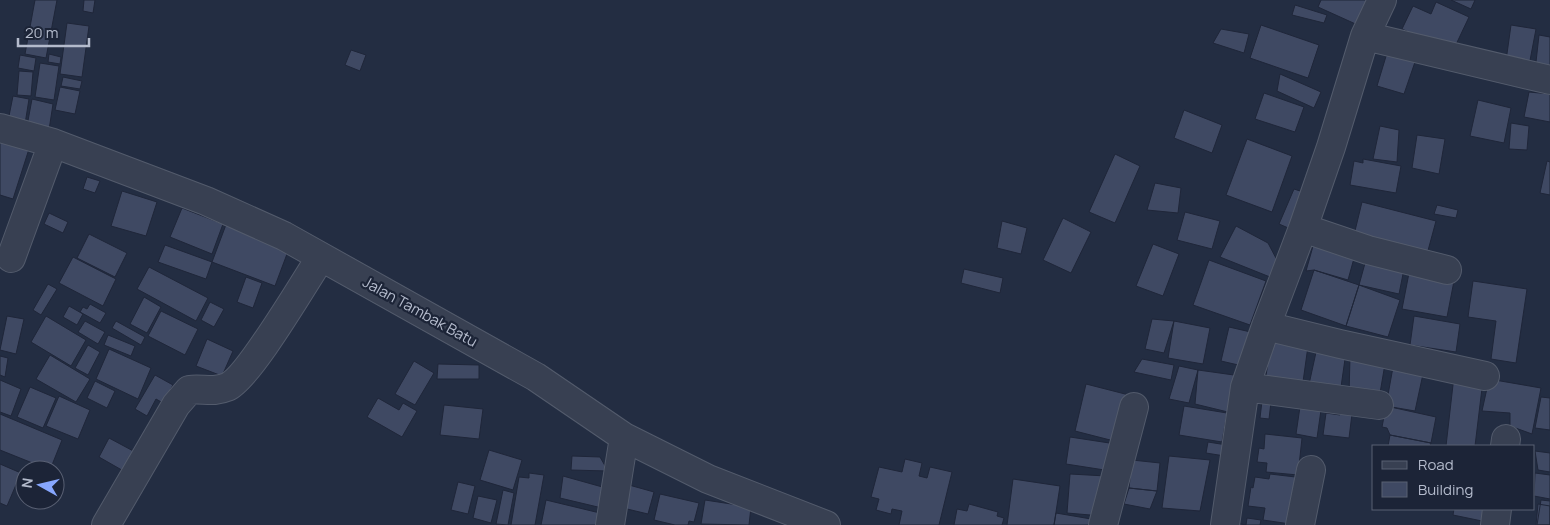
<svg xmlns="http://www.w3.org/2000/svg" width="1550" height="525" font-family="Manrope,sans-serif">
	<rect width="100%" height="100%" fill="#232d42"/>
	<path fill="#3f4963" stroke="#1f2639" d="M35,0H57L46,58L25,54Z
		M84,0H95L93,13L83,11Z
		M1321,0H1372L1360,26L1318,7Z
		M1451,0H1475L1471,9Z
		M1436,2L1469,17L1452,53L1402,29L1413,6L1431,14Z
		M1295,5L1327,15L1324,23L1292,15Z
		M67,23L89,26L82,77L60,74Z
		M1261,25L1319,45L1308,78L1250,58Z
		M1511,25L1536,29L1528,71L1505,68Z
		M1221,29L1249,34L1244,53L1213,43Z
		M1539,35L1550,37V73L1535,71Z
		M351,50L366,55L360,71L345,65Z
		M1387,53L1415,62L1404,94L1377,86Z
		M49,54L61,57L60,64L48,62Z
		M20,55L36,58L34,71L18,68Z
		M40,63L59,66L54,100L35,97Z
		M19,71L33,72L31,96L17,95Z
		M1280,74L1321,92L1314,108L1277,91Z
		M63,77L82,81L80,89L61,86Z
		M60,87L80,91L75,114L55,110Z
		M1529,92L1550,94V122L1524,117Z
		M1264,93L1304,107L1295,132L1255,119Z
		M13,96L29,99L25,124L8,121Z
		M32,99L53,104L49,130L27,126Z
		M1478,100L1511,108L1504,143L1470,136Z
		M1184,110L1222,125L1212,153L1174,138Z
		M1511,123L1529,126L1527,150L1509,149Z
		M1380,126L1399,130L1397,162L1373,159Z
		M1417,135L1445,139L1439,174L1412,168Z
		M1247,139L1292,156L1272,212L1226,195Z
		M0,140L29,149L13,199L0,195Z
		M1115,154L1140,166L1115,223L1089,212Z
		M1363,159L1401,166L1396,193L1350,185L1354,161L1363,163Z
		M1547,161L1550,162V195L1540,193Z
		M87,177L100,181L95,193L83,189Z
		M1155,183L1181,188L1178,213L1147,210Z
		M1294,189L1309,194L1293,230L1279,224Z
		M122,191L157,202L146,236L111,226Z
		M1362,202L1436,221L1426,258L1353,239Z
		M1437,205L1458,210L1456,218L1434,214Z
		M182,208L223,224L212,254L170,237Z
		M1185,212L1220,221L1212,249L1177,240Z
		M49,213L68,222L63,233L44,224Z
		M1063,218L1091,232L1071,273L1043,260Z
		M1002,221L1027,228L1021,254L997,248Z
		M227,222L290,246L275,286L212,262Z
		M1236,226L1268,243L1277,260L1270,277L1220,257Z
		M89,234L127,253L115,277L77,258Z
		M1315,239L1356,251L1348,280L1314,270L1306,271Z
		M1153,244L1179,254L1163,296L1136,286Z
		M165,245L212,262L206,279L158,262Z
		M1367,256L1405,264L1399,294L1359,285Z
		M73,257L116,279L103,306L59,283Z
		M1209,260L1266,281L1250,325L1193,305Z
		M149,267L208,298L196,321L137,289Z
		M964,269L1003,278L1000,293L961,283Z
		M1314,270L1359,285L1346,326L1301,310Z
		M1409,273L1454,281L1447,317L1402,309Z
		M246,277L262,283L253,308L237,302Z
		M1473,281L1527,289L1516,363L1491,359L1496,321L1468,317Z
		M48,284L57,289L41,315L33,310Z
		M1359,285L1400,300L1388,337L1346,326Z
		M144,297L161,307L147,333L130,324Z
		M210,302L224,309L214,327L201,320Z
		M90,304L106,313L100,323L80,312L83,307L87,309Z
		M69,306L83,314L77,325L63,317Z
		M161,311L198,329L185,355L148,336Z
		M7,316L24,319L16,354L0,350Z
		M46,316L86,340L71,366L31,342Z
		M1414,316L1460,324L1456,352L1410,345Z
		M1152,319L1174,321L1164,353L1145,349Z
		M85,321L105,332L98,344L78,332Z
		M116,321L145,337L141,345L112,328Z
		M1174,321L1210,328L1203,364L1168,358Z
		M1229,327L1255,333L1247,367L1221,361Z
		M1272,333L1309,339L1302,389L1265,383Z
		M108,335L135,346L131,356L104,345Z
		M207,339L233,351L222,376L196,366Z
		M1318,343L1346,352L1340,394L1308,389Z
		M88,345L100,352L88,375L75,368Z
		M109,349L151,368L138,399L96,379Z
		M50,355L90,379L76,402L36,379Z
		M0,356L8,358L5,377L0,375Z
		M1350,357L1386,358L1379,399L1349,395Z
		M1142,359L1174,365L1171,380L1134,372Z
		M414,361L434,373L415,405L395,394Z
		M438,364L479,365V379H437Z
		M1179,366L1198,370L1189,403L1169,399Z
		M1393,367L1423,374L1415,411L1386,406Z
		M1198,370L1241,376L1232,413L1195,404Z
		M155,375L173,385L163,403L156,399L147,416L135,409Z
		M1454,376L1483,380L1475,446H1446Z
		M1489,379L1541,388L1532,434L1510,426V413L1482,411Z
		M0,380L21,389L11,416L0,412Z
		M95,381L115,391L107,408L87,398Z
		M1086,384L1129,395L1118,442L1075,431Z
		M30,387L56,398L43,428L17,417Z
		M59,396L90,410L78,439L46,426Z
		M1541,397L1550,398V430L1535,428Z
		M378,398L399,410L403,403L417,411L402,437L367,417Z
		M1301,400L1322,403L1317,438L1296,434Z
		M1262,401L1271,402L1269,419L1260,418Z
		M1342,404L1353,406L1349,438L1323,435L1326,413L1340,415Z
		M444,405L483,409L479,439L440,435Z
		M1184,406L1227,413L1222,442L1179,435Z
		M1386,406L1436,417L1431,443L1390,435L1387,428L1382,427Z
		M0,414L62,440L50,470L0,450Z
		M1265,434L1302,438L1298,475L1266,472L1267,463L1257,462L1259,448L1264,449Z
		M1390,435L1431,443L1430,446H1388Z
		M1070,437L1116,444L1111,471L1066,464Z
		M109,438L137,453L127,473L99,457Z
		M1208,442L1233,446L1231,457L1206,453Z
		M489,450L522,460L513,490L480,480Z
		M1535,451L1550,453V472L1538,470Z
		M572,456L600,457L608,471L571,470Z
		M1169,456L1210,460L1200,511L1162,508Z
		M905,459L922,463L919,476L927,478L930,467L952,472L939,525H899L902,511L892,509L891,514L876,510L879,499L871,497L879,467L902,472Z
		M1132,460L1160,463L1157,491L1129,488Z
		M0,464L21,473L7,506L0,503Z
		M529,473L544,475L535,525H511L519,477L529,478Z
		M1535,473L1550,475V499L1534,496Z
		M1070,474L1106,476L1102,516L1067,513Z
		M1270,474L1304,478L1297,525L1263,520L1265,508L1248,506L1251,487L1253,488L1255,477L1269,479Z
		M563,476L606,488L602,508L560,498Z
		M1013,479L1060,486L1054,525H1007Z
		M458,482L475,486L468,514L451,510Z
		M629,485L654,492L648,514L623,508Z
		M1129,488L1157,491L1150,509L1124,504Z
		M503,490L514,493L508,525L496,524Z
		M660,494L699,503L694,522L689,521L688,525H675L654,520Z
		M478,496L497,500L491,523L473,518Z
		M546,500L600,513L597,525H541Z
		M705,500L751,507L749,525L701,524Z
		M1541,500L1550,501V525H1537Z
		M969,504L998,512L997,516L1004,518L1002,525H954L957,509L967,511Z
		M1538,504L1550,506V525H1536Z
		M1454,509H1485L1482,521L1453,515Z
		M1056,513L1097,520L1096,525H1054Z
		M1247,518L1261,520L1260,525H1236V523L1246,525Z"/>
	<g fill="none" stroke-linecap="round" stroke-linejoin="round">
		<g stroke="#535b6c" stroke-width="30">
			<path id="street" d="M1365,36L1382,0
				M0,128L53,143L206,201L284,236L536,377L624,437L708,479L826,525
				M1303,228L1368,250L1447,270
				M11,258L53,143
				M1266,326L1340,344L1485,376
				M1245,387L1379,405
				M1505,446L1506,439
				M106,525L176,405L189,390C202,388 213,393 227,387C248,379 305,281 321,257
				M610,525L624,437
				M1103,525L1134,407
				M1225,525L1245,387L1266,326L1303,228L1331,147L1365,36L1550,80
				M1300,525L1311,470
				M1495,525L1497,509"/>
		</g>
		<use href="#street" stroke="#384052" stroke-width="28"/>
	</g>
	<g text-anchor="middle" stroke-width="4.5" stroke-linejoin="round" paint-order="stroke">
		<g font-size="15" fill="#b4bbcc" stroke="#1c2437">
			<text transform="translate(420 312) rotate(29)" y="5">Jalan Tambak Batu</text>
		</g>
	</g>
	<rect x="1372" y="445" width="162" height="65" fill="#1c2437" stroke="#596073"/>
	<rect x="1382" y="461" width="25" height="8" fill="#384052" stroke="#596073"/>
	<text x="1418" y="470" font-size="15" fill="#b4bbcc">Road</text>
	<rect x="1382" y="482" width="25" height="15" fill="#3f4963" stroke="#596073"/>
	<text x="1418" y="495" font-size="15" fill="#b4bbcc">Building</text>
	<g transform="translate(40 485) rotate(278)"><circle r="24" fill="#1c2437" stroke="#596073"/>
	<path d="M0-4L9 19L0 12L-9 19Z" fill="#87a7ff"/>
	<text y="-8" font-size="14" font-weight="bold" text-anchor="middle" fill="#b4bbcc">N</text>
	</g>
	<path d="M18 38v8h71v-8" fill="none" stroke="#b4bbcc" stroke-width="2.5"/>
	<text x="25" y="38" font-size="15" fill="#b4bbcc" stroke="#1c2437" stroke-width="4" paint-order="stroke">20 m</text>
</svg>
